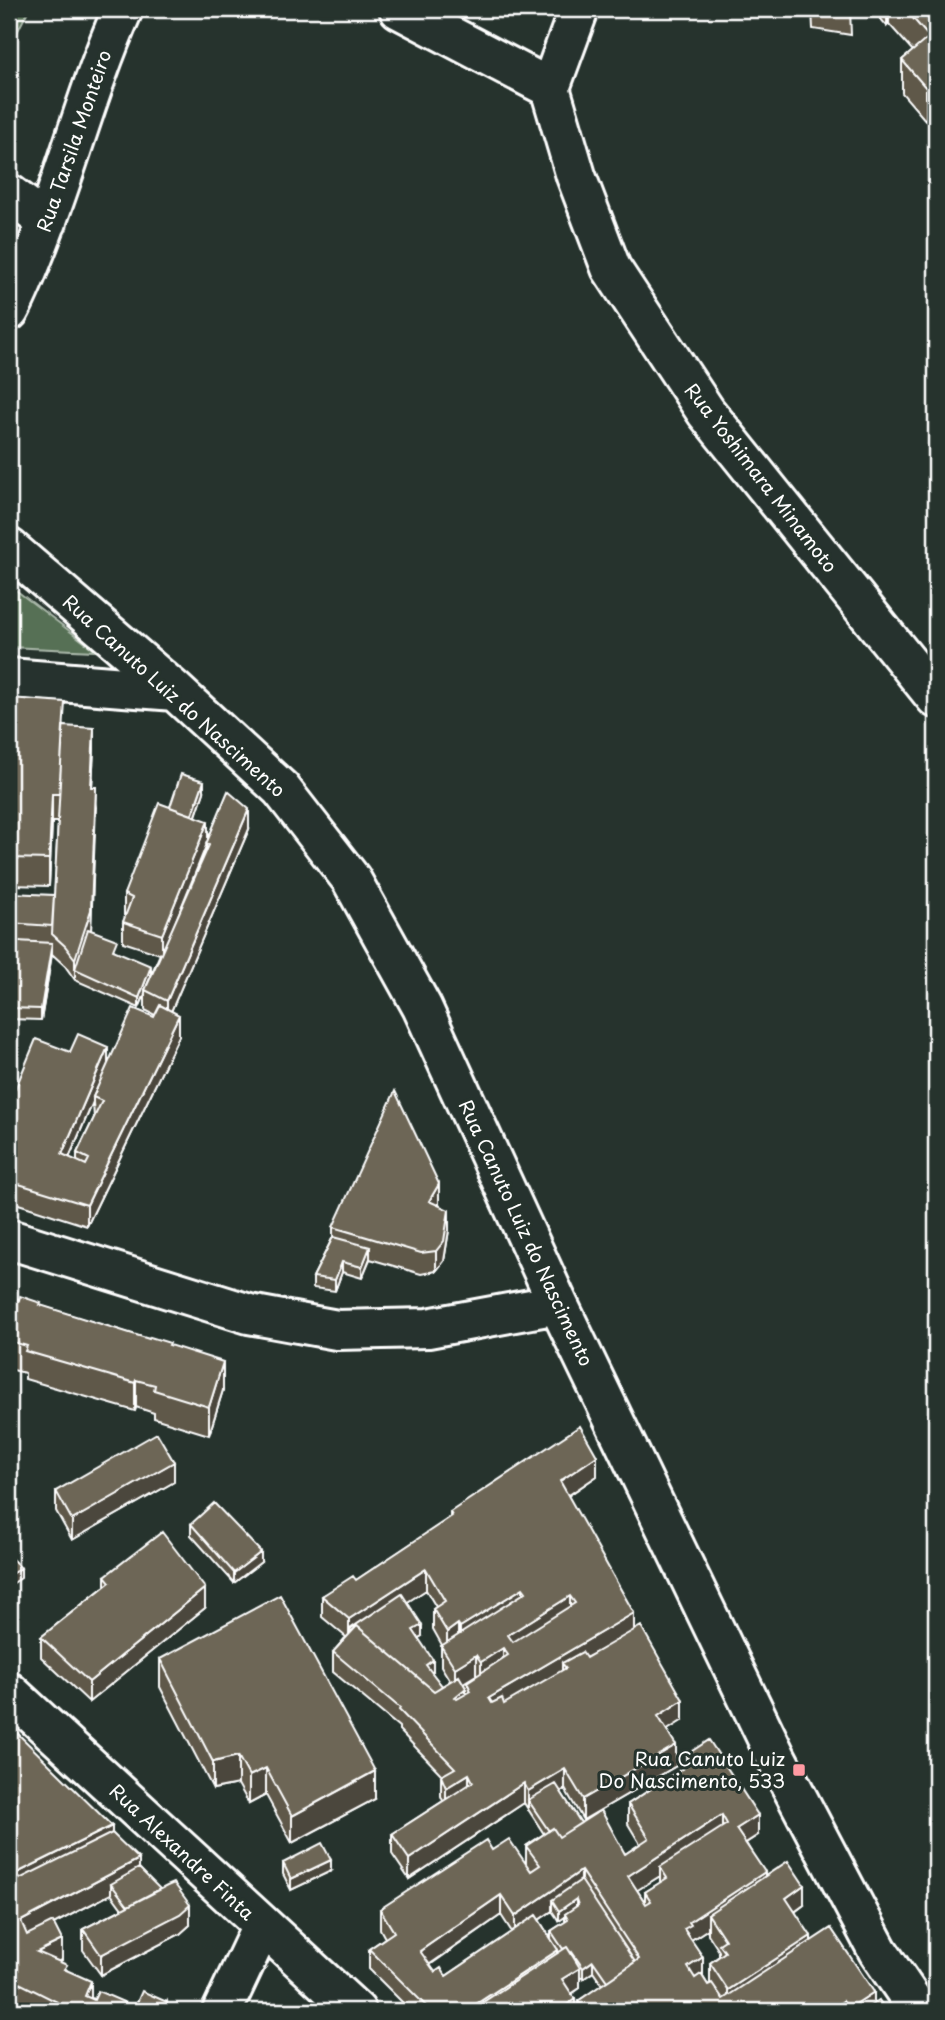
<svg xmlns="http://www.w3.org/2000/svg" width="945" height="2020" font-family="'Playpen Sans',sans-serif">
	<rect width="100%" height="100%" fill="#26332d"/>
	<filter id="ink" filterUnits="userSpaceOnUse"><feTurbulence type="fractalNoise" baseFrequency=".0143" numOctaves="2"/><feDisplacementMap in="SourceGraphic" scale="14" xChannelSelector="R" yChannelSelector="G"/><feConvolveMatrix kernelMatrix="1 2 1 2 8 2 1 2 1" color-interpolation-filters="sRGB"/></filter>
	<g filter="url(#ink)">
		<path fill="#567055" stroke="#aab8aa" stroke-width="2" d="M9,9H29L9,48Z
			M9,585L96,651L9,647Z"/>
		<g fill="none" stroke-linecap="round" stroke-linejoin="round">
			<g stroke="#fff" stroke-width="44">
				<path id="street" d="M399,9L550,88
					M579,9L550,88L576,176L611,268L706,412L936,698
					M9,194L47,222
					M9,311C19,293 27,272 35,252C67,172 88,88 123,9
					M9,548L175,691L281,789L351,879L422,1007L558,1304L776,1757L878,1951L919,2011
					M9,678L175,691
					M9,1239L249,1314L337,1330L428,1328L558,1304
					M9,1692L356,2011
					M222,2011L262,1926"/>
			</g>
			<use href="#street" stroke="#26332d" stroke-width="38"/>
		</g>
		<path fill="#5e584a" stroke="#fff" stroke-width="2" fill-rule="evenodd" d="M471,9H482L480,13Z
			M812,9H850L851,35L813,29Z
			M861,9H936V128L928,119L926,121L902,93V60L913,51L889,24L887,26L872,9Z
			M9,698L65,726L94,748L92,787L96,807L91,930L116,952L151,975L160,954L123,942V922L126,915H124V894L170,807L204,792L196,816L208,839L249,829L171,1011L179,1036L87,1226L9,1201V1104L70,1052L108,1063L155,1015L145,1010V994L139,1008L75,980L65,966L52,954L41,1020L9,1019V992L15,952L9,951ZM52,822H58L54,905L10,893V885L49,886ZM206,845V851L180,909ZM93,1102L94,1118L77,1153V1161L69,1158Z
			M439,1204L449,1230L444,1261L436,1271L421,1274L370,1259L362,1278L342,1272L335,1291L313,1288V1277L333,1237V1227Z
			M9,1296L170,1346L223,1390L209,1435L154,1418V1413L136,1407L135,1411L25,1379V1373L9,1369Z
			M597,1476L568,1496L634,1630L683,1720L667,1730L676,1766L583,1820L565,1789L561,1792L581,1823L625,1854L640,1844L628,1824V1804L686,1766V1755L758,1835L746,1843L765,1877L804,1905L795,1912L811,1941L874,2004L886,2011H578V2001L602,1985L593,1972L583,1979L580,1976V1988L572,1994L575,2011H411L369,1969V1949L385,1938L380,1929V1909L492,1850L526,1864V1846L544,1834L524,1803L409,1879L392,1854V1834L443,1801L441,1796V1776L442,1775L399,1730V1727L333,1672V1652L346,1637L322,1617V1596L356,1580L450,1518V1512ZM426,1590L436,1607L433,1609V1629L442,1645L441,1646V1666L450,1681L442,1686L431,1672L433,1671L418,1638L422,1636L407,1602ZM660,1876V1883L645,1892V1902L637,1890ZM552,1911L559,1921L565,1917V1922L551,1931V1939L539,1920ZM501,1915L512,1932L446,1976L435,1972L430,1965ZM708,1929V1934L719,1951V1956L710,1963V1984L708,1985L703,1977L691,1940Z
			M174,1482L72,1540L56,1511V1491Z
			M191,1524L261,1562L234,1583L191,1535Z
			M105,1576L205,1608L89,1702L41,1657V1637L105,1586Z
			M160,1659L375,1799L292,1843L266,1795L249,1804L238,1784L213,1789L160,1687Z
			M9,1725L112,1833L139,1868L190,1925L180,1934L101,1975L83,1950V1929L122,1909L111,1894L53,1924L62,1960L59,1961L91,1998L135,2007L167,2011H9L31,2010L9,1999Z
			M283,1863L331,1871L291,1890L283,1874Z"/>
		<path fill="#4c473c" stroke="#fff" stroke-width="2" d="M887,9H889V24L887,26Z
			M928,86V119L926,121V88Z
			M94,728V748L91,807V787Z
			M204,781V792L191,830V820Z
			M96,787L91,931L75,969V980V959Z
			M52,794V822L49,886V859Z
			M249,809V829L167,1021V1001Z
			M208,821V841L162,955V935Z
			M52,943V954L41,1020V1009Z
			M151,966V976L145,990V994L139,1008V998Z
			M179,1015V1036L87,1226V1205Z
			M108,1047V1067L93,1097V1102L62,1174V1154Z
			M439,1184V1204L429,1221V1201Z
			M449,1210V1230L444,1261L436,1271V1251Z
			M370,1247V1258L362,1278V1267Z
			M342,1262V1272L335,1291V1280Z
			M223,1362V1390L209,1435V1407Z
			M136,1380V1407L135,1411V1383Z
			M597,1456V1476L560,1501V1481Z
			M174,1462V1482L72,1540V1520Z
			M261,1552V1562L234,1583V1573Z
			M21,1568V1578L9,1586V1575Z
			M426,1569V1590L357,1635L350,1629L349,1640V1619Z
			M205,1588V1608L89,1702V1682Z
			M523,1588V1608L460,1648V1627Z
			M570,1596V1617L508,1655V1635Z
			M634,1613V1633L566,1668L562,1663V1675L489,1719V1698Z
			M458,1624V1645L447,1652V1632Z
			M422,1625V1636L413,1641V1630Z
			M503,1648V1668L481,1682V1662Z
			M476,1655V1675L455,1688V1668Z
			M433,1660V1671L426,1676V1665Z
			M466,1688V1708L455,1697Z
			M683,1700V1720L658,1736V1716Z
			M676,1745V1766L583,1820V1799Z
			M238,1756V1784L213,1789V1762Z
			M266,1768V1795L249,1804V1776Z
			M565,1769V1789L534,1808L528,1800V1811V1791Z
			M375,1771V1799L292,1843V1816Z
			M469,1774V1794L446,1808V1788Z
			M524,1783V1803L409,1879V1859Z
			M722,1815V1836L660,1867V1876L628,1896V1876Z
			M758,1815V1835L736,1849V1829Z
			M112,1826V1854L17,1901V1873Z
			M139,1859V1879L111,1884V1894L21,1941V1921Z
			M331,1860V1871L291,1890V1879Z
			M581,1871V1891L552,1900V1911L515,1936V1916Z
			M765,1872V1893L708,1914V1929L691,1940L684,1929L689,1922Z
			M804,1885V1905L786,1918V1898Z
			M501,1895V1915L420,1971V1951Z
			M576,1899V1910L565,1914V1917L559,1921V1911Z
			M190,1905V1925L180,1934L101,1975V1955Z
			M811,1936V1957L728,2011V1990Z
			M62,1940V1960L37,1972V1952Z
			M558,1950V1970L476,2011V2004Z
			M703,1957V1978L688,1988V1967Z
			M593,1961V1972L583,1979V1968Z
			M580,1968V1988L562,2000V1979Z
			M91,1981V2001L85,1996Z
			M874,1992V2011H848V2009Z
			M575,1999V2011H558Z
			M843,2001V2011H828Z
			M167,2002V2011H162Z"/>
		<path fill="#6d6656" stroke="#fff" stroke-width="2" fill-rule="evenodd" d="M813,9H850L851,15Z
			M905,9H936V95L928,86L926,88L902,60L929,37Z
			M9,698L65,702L59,794H52L49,859L10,858V893L54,895L52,926L9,923V842H12V837H9Z
			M63,726L94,728L91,787H96L91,910L75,959L65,946L52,934Z
			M181,774L204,781L192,815L170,807Z
			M228,791L249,809L167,1001L145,990L209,845L206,844Z
			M159,803L208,821L162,935L123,922L132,898L124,894Z
			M88,929L117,940L113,950L151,966L139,998L75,969Z
			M17,941L52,943L41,1009L9,1008V992Z
			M160,1005L179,1015L87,1205L9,1181V1104L36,1039L70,1052L78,1034L108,1047L62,1154L86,1165L89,1159L77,1153L102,1101L93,1097L133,1008L154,1017Z
			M395,1091L439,1184L429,1201L449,1210L444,1241L436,1251L421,1253L333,1227Z
			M333,1237L370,1247L362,1267L342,1262L335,1280L313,1277Z
			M9,1296L19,1300L20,1296L41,1303L40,1305L149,1339L150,1337L170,1343L169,1345L223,1362L209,1407L154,1390L155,1385L136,1380L135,1383L25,1351L27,1346L9,1341Z
			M580,1426L597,1456L560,1481L634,1613L489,1698L492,1703L502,1698L504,1704L566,1668L562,1663L582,1652L586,1658L641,1626L683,1700L658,1716L676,1745L583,1799L565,1769L528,1791L524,1783L409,1859L392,1834L473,1782L469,1774L446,1788L441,1776L455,1768L399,1710L400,1708L333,1652L357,1626L434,1691L459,1676L466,1688L455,1697L457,1699L471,1691L467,1682L508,1655L503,1648L481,1662L476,1655L455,1668L441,1646L526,1592L523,1588L460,1627L458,1624L447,1632L433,1609L445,1601L426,1569L349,1619L322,1596L353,1576L356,1580L452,1516L450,1512ZM570,1596L575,1603L513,1642L508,1635Z
			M157,1433L174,1462L72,1520L56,1491Z
			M214,1503L261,1552L234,1573L191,1524Z
			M162,1532L205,1588L89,1682L41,1637L110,1582L105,1576Z
			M9,1556L21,1568L9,1575Z
			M402,1594L422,1625L413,1630L433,1660L426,1665L442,1686L434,1691L357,1626L352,1631L350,1629Z
			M280,1595L375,1771L292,1816L266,1768L249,1776L238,1756L213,1762L160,1659Z
			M9,1725L112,1826L17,1873L9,1864Z
			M709,1740L758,1815L736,1829L765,1872L689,1922L691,1925L684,1929L703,1957L688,1967L695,1978L701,1974L708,1985L712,1983L723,1999L831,1928L874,1992L848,2009L843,2001L828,2011H578L583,2007L578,2001L639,1959L581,1871L515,1916L501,1895L420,1951L435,1972L441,1968L446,1976L536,1915L558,1950L476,2004L477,2006L567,1947L580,1968L562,1979L575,1999L558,2011H431L369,1949L394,1932L380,1909L486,1840L492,1850L509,1839L531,1871L540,1865L526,1846L553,1828L559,1837L601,1810L625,1854L649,1838L628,1804L691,1763L686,1755ZM722,1815L727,1824L660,1867L667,1878L645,1892L651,1901L646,1904L628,1876Z
			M556,1784L581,1823L559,1837L553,1828L549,1831L528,1800Z
			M112,1833L139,1859L21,1921L27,1935L53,1922L62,1940L37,1952L67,1965L64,1969L91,1981L85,1996L94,2000L98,1991L135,2007L142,1991L167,2002L162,2011H75L9,1978V1884Z
			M322,1843L331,1860L291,1879L283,1863Z
			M788,1861L804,1885L786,1898L811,1936L728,1990L710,1963L725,1952L719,1944L725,1940L708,1914Z
			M139,1868L160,1889L128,1906L111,1884Z
			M581,1880L635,1962L607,1981L593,1961L583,1968L572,1952L571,1953L567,1947L563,1949L551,1931L568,1920L565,1914L578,1905L576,1899L559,1911L552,1900Z
			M174,1883L190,1905L180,1914L101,1955L83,1929L167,1886Z
			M879,2000L886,2011H863Z
			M9,2002L36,2011H9Z"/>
	</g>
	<rect fill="#ff9aa2" stroke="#26332d" stroke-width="2.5" x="792" y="1763" width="14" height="14" rx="3.5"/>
	<g text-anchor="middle" stroke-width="6" stroke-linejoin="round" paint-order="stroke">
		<g font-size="19" fill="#fff" stroke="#26332d">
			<text transform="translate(74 141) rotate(-71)" y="7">Rua Tarsila Monteiro</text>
			<text transform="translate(761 478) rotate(52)" y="7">Rua Yoshimara Minamoto</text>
			<text transform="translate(174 696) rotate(42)" y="7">Rua Canuto Luiz do Nascimento</text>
			<text transform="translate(526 1233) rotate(65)" y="7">Rua Canuto Luiz do Nascimento</text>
			<text transform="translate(182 1852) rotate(43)" y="7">Rua Alexandre Finta</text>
		</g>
		<g font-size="19" fill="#fff" stroke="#26332d" text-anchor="end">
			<text x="785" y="1766">Rua Canuto Luiz<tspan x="785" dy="22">Do Nascimento, 533</tspan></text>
		</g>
	</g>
	<rect width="945" height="2020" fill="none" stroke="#26332d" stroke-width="35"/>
	<rect x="18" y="18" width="910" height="1985" fill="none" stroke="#fff" stroke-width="2.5" filter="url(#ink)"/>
</svg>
